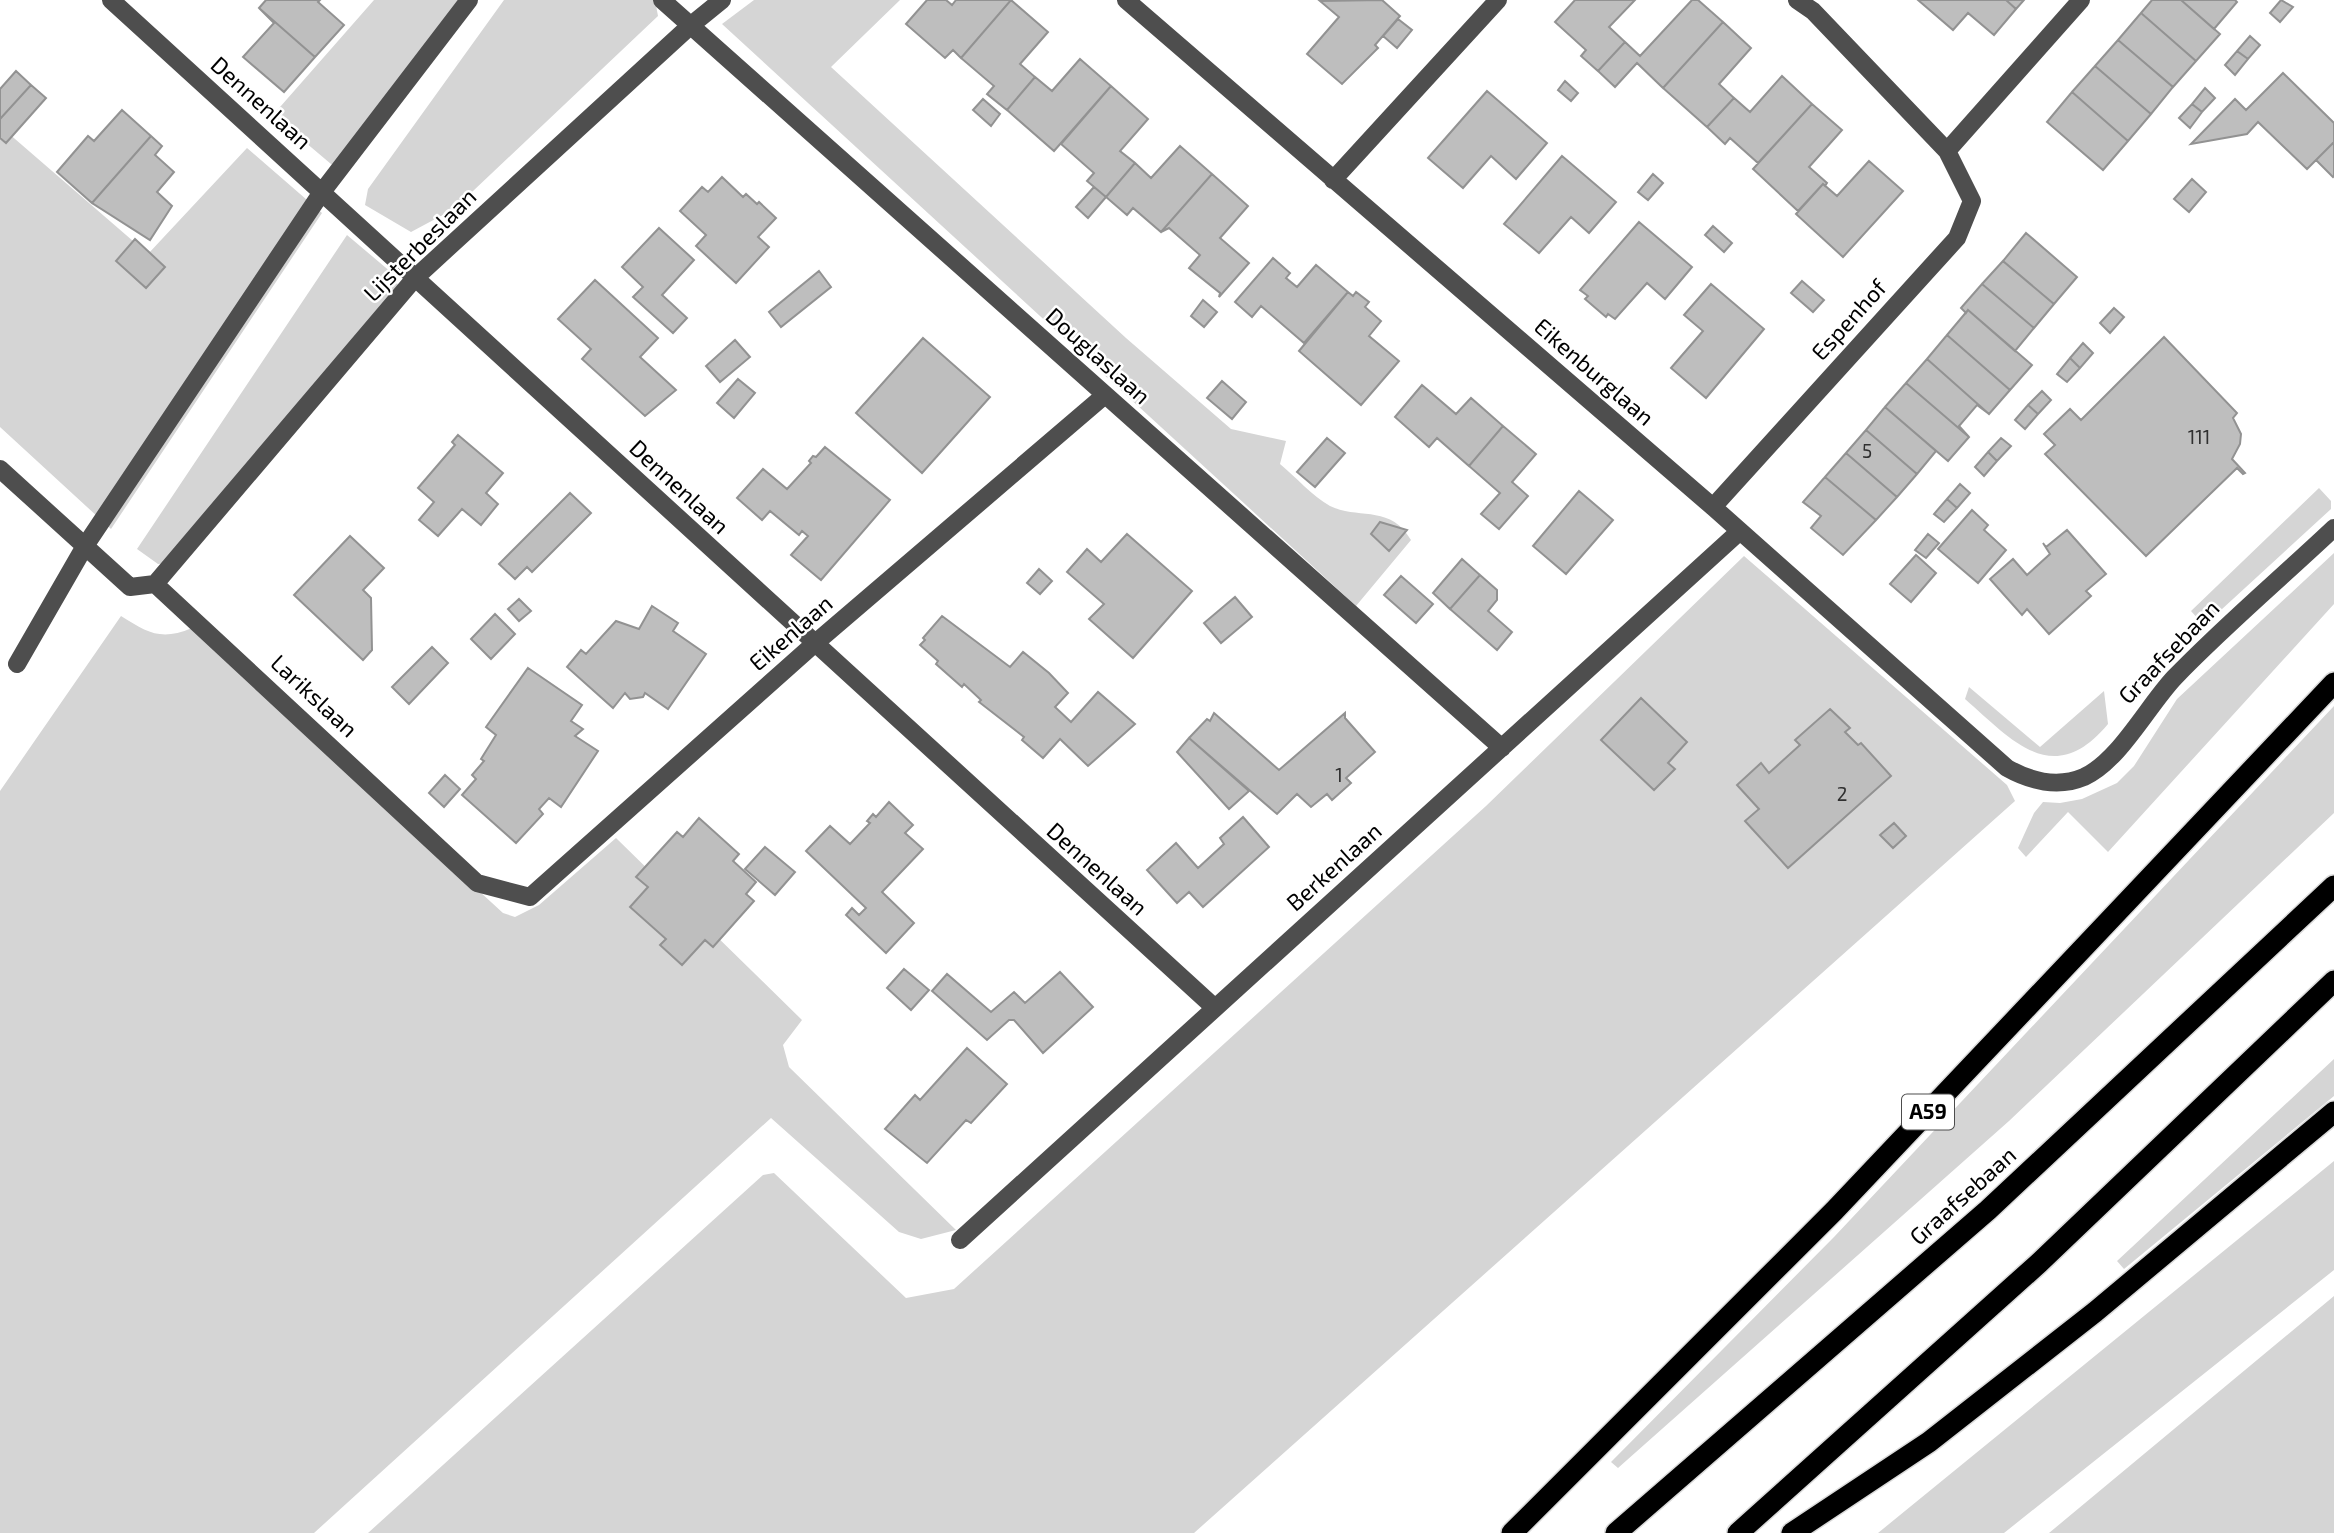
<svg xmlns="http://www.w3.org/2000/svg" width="2334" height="1533" font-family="'Exo 2',sans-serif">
	<rect width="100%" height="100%" fill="#fff"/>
	<path fill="#d5d5d5" d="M374,0H464L344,175L273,115Z
		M504,0H655L658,16L454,209L411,232L365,205L368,189Z
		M754,0H900L831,67L1126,338L1231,429L1286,441L1280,464C1296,477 1312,496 1330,506C1359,520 1390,504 1411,540L1356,606L722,24Z
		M0,126L148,254L247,148L322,213L111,529L0,427Z
		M347,235L392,273L399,287L170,563L158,564L137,549Z
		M2319,488L2331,501V509L2209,621L2199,620L2191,611Z
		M2334,553V604L2108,852L2068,812L2026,857L2018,848L2034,813L2043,802L2060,803L2082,799L2117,783L2134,766L2177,699Z
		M1744,556L2007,785L2015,801L1194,1533H368L763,1175L774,1173L906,1298L954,1289L1486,806Z
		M121,616C148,633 161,641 192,628L503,913L515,917L539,905L616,838L802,1020L783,1045L789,1067L956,1230L921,1239L899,1232L771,1118L314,1533H0V791Z
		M1969,687L2040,747L2104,691L2108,724C2053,790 2012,740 1965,699Z
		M2334,706V813L2009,1121L1618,1468L1611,1462L1834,1237Z
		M2334,1059V1096L2124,1269L2117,1261Z
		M2334,1161V1270L2004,1533H1878Z
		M2334,1296V1533H2049Z"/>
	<path fill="#bebebe" stroke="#929292" stroke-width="2" d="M266,0H320L318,2L344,25L315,57L259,8Z
		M927,0H946L952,5L956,0H1011L961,58L953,50L945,58L906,24Z
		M1011,0L1048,32L1020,64L1035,77L1007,110L987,94L994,86L961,58Z
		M1382,0L1400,16L1375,45L1378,48L1342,84L1307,54L1339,17L1320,1Z
		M1575,0H1635L1609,27L1625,42L1598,71L1581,56L1586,50L1555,22Z
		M1692,0H1698L1723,22L1663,88L1637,63L1615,87L1598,71L1625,42L1640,56Z
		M1918,0H2006L2016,9L1994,35L1968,13L1953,30Z
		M2006,0H2024L2016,9Z
		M2152,0H2181L2220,34L2196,61L2141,13Z
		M2181,0H2235L2237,2L2214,29Z
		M2281,0L2293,7L2280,22L2270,13Z
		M259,8L315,57L284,92L243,57L274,23Z
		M2141,13L2196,61L2173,87L2118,40Z
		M1398,19L1412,30L1397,48L1383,36Z
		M1723,22L1751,48L1719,84L1734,98L1707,127L1663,88Z
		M2250,36L2260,45L2248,59L2237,51Z
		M2118,40L2173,87L2151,114L2095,66Z
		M2237,51L2248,59L2235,75L2225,65Z
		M1080,59L1111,86L1054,151L1007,110L1035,77L1052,91Z
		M2095,66L2151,114L2128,141L2072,92Z
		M16,71L31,85L0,119V89Z
		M2283,73L2334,123V142L2307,169L2258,122L2247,134L2191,144L2235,99L2246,110Z
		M1782,76L1812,104L1758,163L1730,138L1725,144L1707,127L1734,98L1750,112Z
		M1565,81L1578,93L1571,101L1558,90Z
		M31,85L46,98L6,143L0,138V119Z
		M1111,86L1148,119L1120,151L1135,163L1106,197L1087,181L1094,173L1061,144Z
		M2205,88L2215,98L2202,112L2192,104Z
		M1487,91L1547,143L1516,179L1491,156L1463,188L1428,158Z
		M2072,92L2128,141L2103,170L2047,122Z
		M983,99L1000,114L991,126L973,110Z
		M1812,104L1842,130L1809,167L1827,183L1825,186L1823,184L1798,211L1753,169Z
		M2192,104L2202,112L2190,128L2179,118Z
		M122,110L151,136L92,203L57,172L88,136L94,141Z
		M151,136L162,146L155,155L174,172L157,192L172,206L150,240L92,203Z
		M2334,142V176L2333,177L2316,160Z
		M1180,146L1212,174L1161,232L1133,208L1127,215L1106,197L1135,163L1151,178Z
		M1562,156L1616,202L1589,233L1571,217L1539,253L1504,224Z
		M1869,161L1903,191L1843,257L1796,214L1823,184L1837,196Z
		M1212,174L1248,206L1220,238L1249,263L1219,297L1220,293L1189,268L1200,255L1169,228L1161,232Z
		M1653,174L1663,183L1648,200L1638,192Z
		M722,177L743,197L746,194L757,204L759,202L776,218L758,237L769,247L736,283L696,246L706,235L680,211L702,187L708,192Z
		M2192,179L2206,192L2189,212L2174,199Z
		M1094,187L1106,197L1088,218L1076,207Z
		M1639,222L1692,267L1665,299L1647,283L1615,319L1608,314L1606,317L1585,299L1588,296L1580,290Z
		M1713,226L1732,243L1724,252L1705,235Z
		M659,228L694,260L662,295L687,318L673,333L633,297L643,287L622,267Z
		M2026,233L2077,277L2054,304L2003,261Z
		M135,239L165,267L146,288L116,261Z
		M1273,258L1290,273L1286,278L1297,287L1316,265L1348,292L1304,343L1261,306L1252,317L1235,302Z
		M2003,261L2054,304L2034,328L1982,284Z
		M819,271L831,287L781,327L769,312Z
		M595,280L658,338L640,357L676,390L645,416L582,359L591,349L558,319Z
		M1802,281L1824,300L1813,312L1791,293Z
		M1711,284L1764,329L1706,398L1671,368L1703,331L1684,315Z
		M1982,284L2034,328L2015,351L1968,310L1966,313L1961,308Z
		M1348,292L1353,296L1356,292L1369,302L1365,307L1381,321L1369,336L1399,361L1361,405L1299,351Z
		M1203,300L1217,312L1204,327L1191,316Z
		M2114,308L2124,317L2110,333L2100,323Z
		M1968,310L2032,365L2010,390L1947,335Z
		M1947,335L2010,390L1989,414L1927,359Z
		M2164,337L2237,413L2233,418L2241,434L2240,444L2232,459L2245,473L2243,474L2237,468L2146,556L2045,454L2055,445L2044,434L2070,409L2081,420Z
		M923,338L990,397L922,473L856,413Z
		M735,340L750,357L720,382L706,366Z
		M2083,343L2093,353L2080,368L2070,358Z
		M2070,358L2080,368L2067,382L2057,374Z
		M1927,359L1989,414L1977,405L1959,426L1969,437L1906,383Z
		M738,379L755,393L734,418L717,403Z
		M1222,381L1246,402L1232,419L1207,398Z
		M1906,383L1969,437L1948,461L1885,407Z
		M1422,385L1456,414L1471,398L1503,426L1469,466L1437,438L1429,447L1395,417Z
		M2042,391L2051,400L2038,414L2028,405Z
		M2028,405L2038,414L2025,429L2015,420Z
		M1885,407L1936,451L1917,474L1866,430Z
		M1503,426L1536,454L1512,482L1528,496L1499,529L1481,514L1500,493L1469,466Z
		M1866,430L1917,474L1897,497L1846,453Z
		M458,435L503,473L486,493L498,504L481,525L462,509L438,536L419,520L434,502L418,488L455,445L452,442Z
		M1327,438L1345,453L1315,487L1297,472Z
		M2001,438L2011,446L1997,461L1988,452Z
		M825,447L890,500L821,580L791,555L808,536L802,531L799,535L770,511L762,520L737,498L763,469L787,489L811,463L809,461L813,456L816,457Z
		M1988,452L1997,461L1984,476L1975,467Z
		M1846,453L1897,497L1876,520L1825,477Z
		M1825,477L1876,520L1843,555L1811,528L1821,516L1803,502Z
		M1960,484L1970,493L1957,508L1947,499Z
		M1579,491L1613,520L1566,574L1533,546Z
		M570,493L591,513L532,572L527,567L515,579L499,564Z
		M1947,499L1957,508L1944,522L1934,514Z
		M1972,510L1988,525L1984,530L2006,550L1978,583L1938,549Z
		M1380,522L1407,530L1389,551L1371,534Z
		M2067,530L2106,574L2086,591L2091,596L2049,634L2027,609L2022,615L1990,579L2013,559L2027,575L2050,554L2043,543L2046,547Z
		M1127,534L1192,591L1133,658L1089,619L1104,604L1067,572L1087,549L1101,562Z
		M1928,534L1939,543L1926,558L1915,550Z
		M350,536L384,568L363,590L371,598L372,650L363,660L294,595Z
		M1916,555L1936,573L1911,602L1890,584Z
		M1462,559L1480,575L1450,609L1433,593Z
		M1039,569L1052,581L1040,594L1027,583Z
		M1480,575L1497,590V600L1488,611L1512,632L1497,650L1450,609Z
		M1401,576L1433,604L1416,623L1384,595Z
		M1235,597L1252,617L1221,643L1204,623Z
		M519,599L531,611L519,621L508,609Z
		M652,606L678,623L673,631L706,654L668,709L645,693L643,697L630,699L625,693L613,708L567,667L581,650L586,654L616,621L639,629Z
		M495,614L515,634L491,659L471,639Z
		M942,616L1010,667L1023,652L1049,673L1068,693L1055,707L1071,722L1098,692L1135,724L1088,766L1060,739L1043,758L1022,740L1024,737L979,702L981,700L964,684L962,687L936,664L938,661L920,645L925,640L923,638Z
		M432,647L448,663L409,704L392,687Z
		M528,668L582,705L571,721L583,729L575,736L598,751L561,807L549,798L539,809L543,814L516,843L462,795L476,779L472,775L484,761L481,759L496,735L486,727Z
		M1641,698L1687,742L1668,763L1675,769L1654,790L1601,740Z
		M1830,709L1850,728L1845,732L1858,745L1861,743L1891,776L1788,868L1745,821L1759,809L1737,785L1761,763L1769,773L1800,745L1795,740Z
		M1214,713L1279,770L1345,713V718L1375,752L1346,778L1351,783L1332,800L1327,794L1311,807L1297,794L1277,814L1189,738L1207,719L1210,721Z
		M1189,738L1249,791L1229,809L1177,752Z
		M445,775L460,789L444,807L429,793Z
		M889,802L913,825L905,833L923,849L882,892L914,923L886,953L846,915L852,908L859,915L866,908L806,851L830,826L850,844L870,823L867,821L873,814L876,817Z
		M1243,817L1269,847L1203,907L1189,892L1177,903L1147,870L1176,843L1198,868L1224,844L1220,838Z
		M699,818L739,854L733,861L756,882L746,894L754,901L713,947L705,940L682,965L660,945L666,939L630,907L648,887L636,877L677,832L683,837Z
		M1894,823L1906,836L1893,848L1880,835Z
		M765,847L795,872L775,895L745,869Z
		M904,969L929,990L911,1010L887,988Z
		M1060,972L1093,1007L1043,1053L1014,1020H1009L987,1040L932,991L947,974L991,1012L1014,992L1025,1003Z
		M967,1048L1007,1084L971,1123L966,1120L927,1163L885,1129L915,1095L920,1100Z"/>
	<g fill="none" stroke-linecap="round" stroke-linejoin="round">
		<g stroke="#dbdbdb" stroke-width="24">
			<path id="highway" d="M1512,1533L1834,1211L2334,683
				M1616,1533L1988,1210L2334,886
				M1738,1533L2039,1263L2334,981
				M1792,1533L1929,1442L2095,1312L2334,1112"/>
		</g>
		<path stroke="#4e4e4e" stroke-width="18" d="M111,0L1215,1008
			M662,0L1502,748
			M1126,0L1713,507L2007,768C2030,781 2058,788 2084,777C2119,761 2147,707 2174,678C2224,626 2281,578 2334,528
			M1947,151L2081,0
			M1333,180L1498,0
			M0,469L130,587L155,584L477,883L530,897L813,645L1105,395
			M1713,507L1957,238L1972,201L1947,151L1813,11L1797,0
			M155,584L415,278L690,26L722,0
			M17,664L85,546L322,192L469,0
			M960,1240L1740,531"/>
		<use href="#highway" stroke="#000" stroke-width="21"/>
	</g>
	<g text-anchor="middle" stroke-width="5" stroke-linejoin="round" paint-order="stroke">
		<g font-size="19" fill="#303030">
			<text x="2199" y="444">111</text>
			<text x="1867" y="458">5</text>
			<text x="1339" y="782">1</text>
			<text x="1842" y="801">2</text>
		</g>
		<rect fill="#fff" stroke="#4c4c4c" stroke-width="2" x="1902" y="1094.5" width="52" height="35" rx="5"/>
		<g font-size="21" font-weight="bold" fill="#000">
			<text x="1928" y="1119">A59</text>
		</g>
		<g font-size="23" fill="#000" stroke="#fff">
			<text transform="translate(261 103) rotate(42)" y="8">Dennenlaan</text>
			<text transform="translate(420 245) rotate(-45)" y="8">Lijsterbeslaan</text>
			<text transform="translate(1849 320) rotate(-48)" y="8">Espenhof</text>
			<text transform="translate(1098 356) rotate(42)" y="8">Douglaslaan</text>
			<text transform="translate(1594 372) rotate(41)" y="8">Eikenburglaan</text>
			<text transform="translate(679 487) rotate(43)" y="8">Dennenlaan</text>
			<text transform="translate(791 633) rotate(-41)" y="8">Eikenlaan</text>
			<text transform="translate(2169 652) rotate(-46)" y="8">Graafsebaan</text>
			<text transform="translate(314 696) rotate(43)" y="8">Larikslaan</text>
			<text transform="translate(1334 867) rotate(-42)" y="8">Berkenlaan</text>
			<text transform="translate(1097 869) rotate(42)" y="8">Dennenlaan</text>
			<text transform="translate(1963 1196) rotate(-42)" y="8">Graafsebaan</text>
		</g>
	</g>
</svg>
